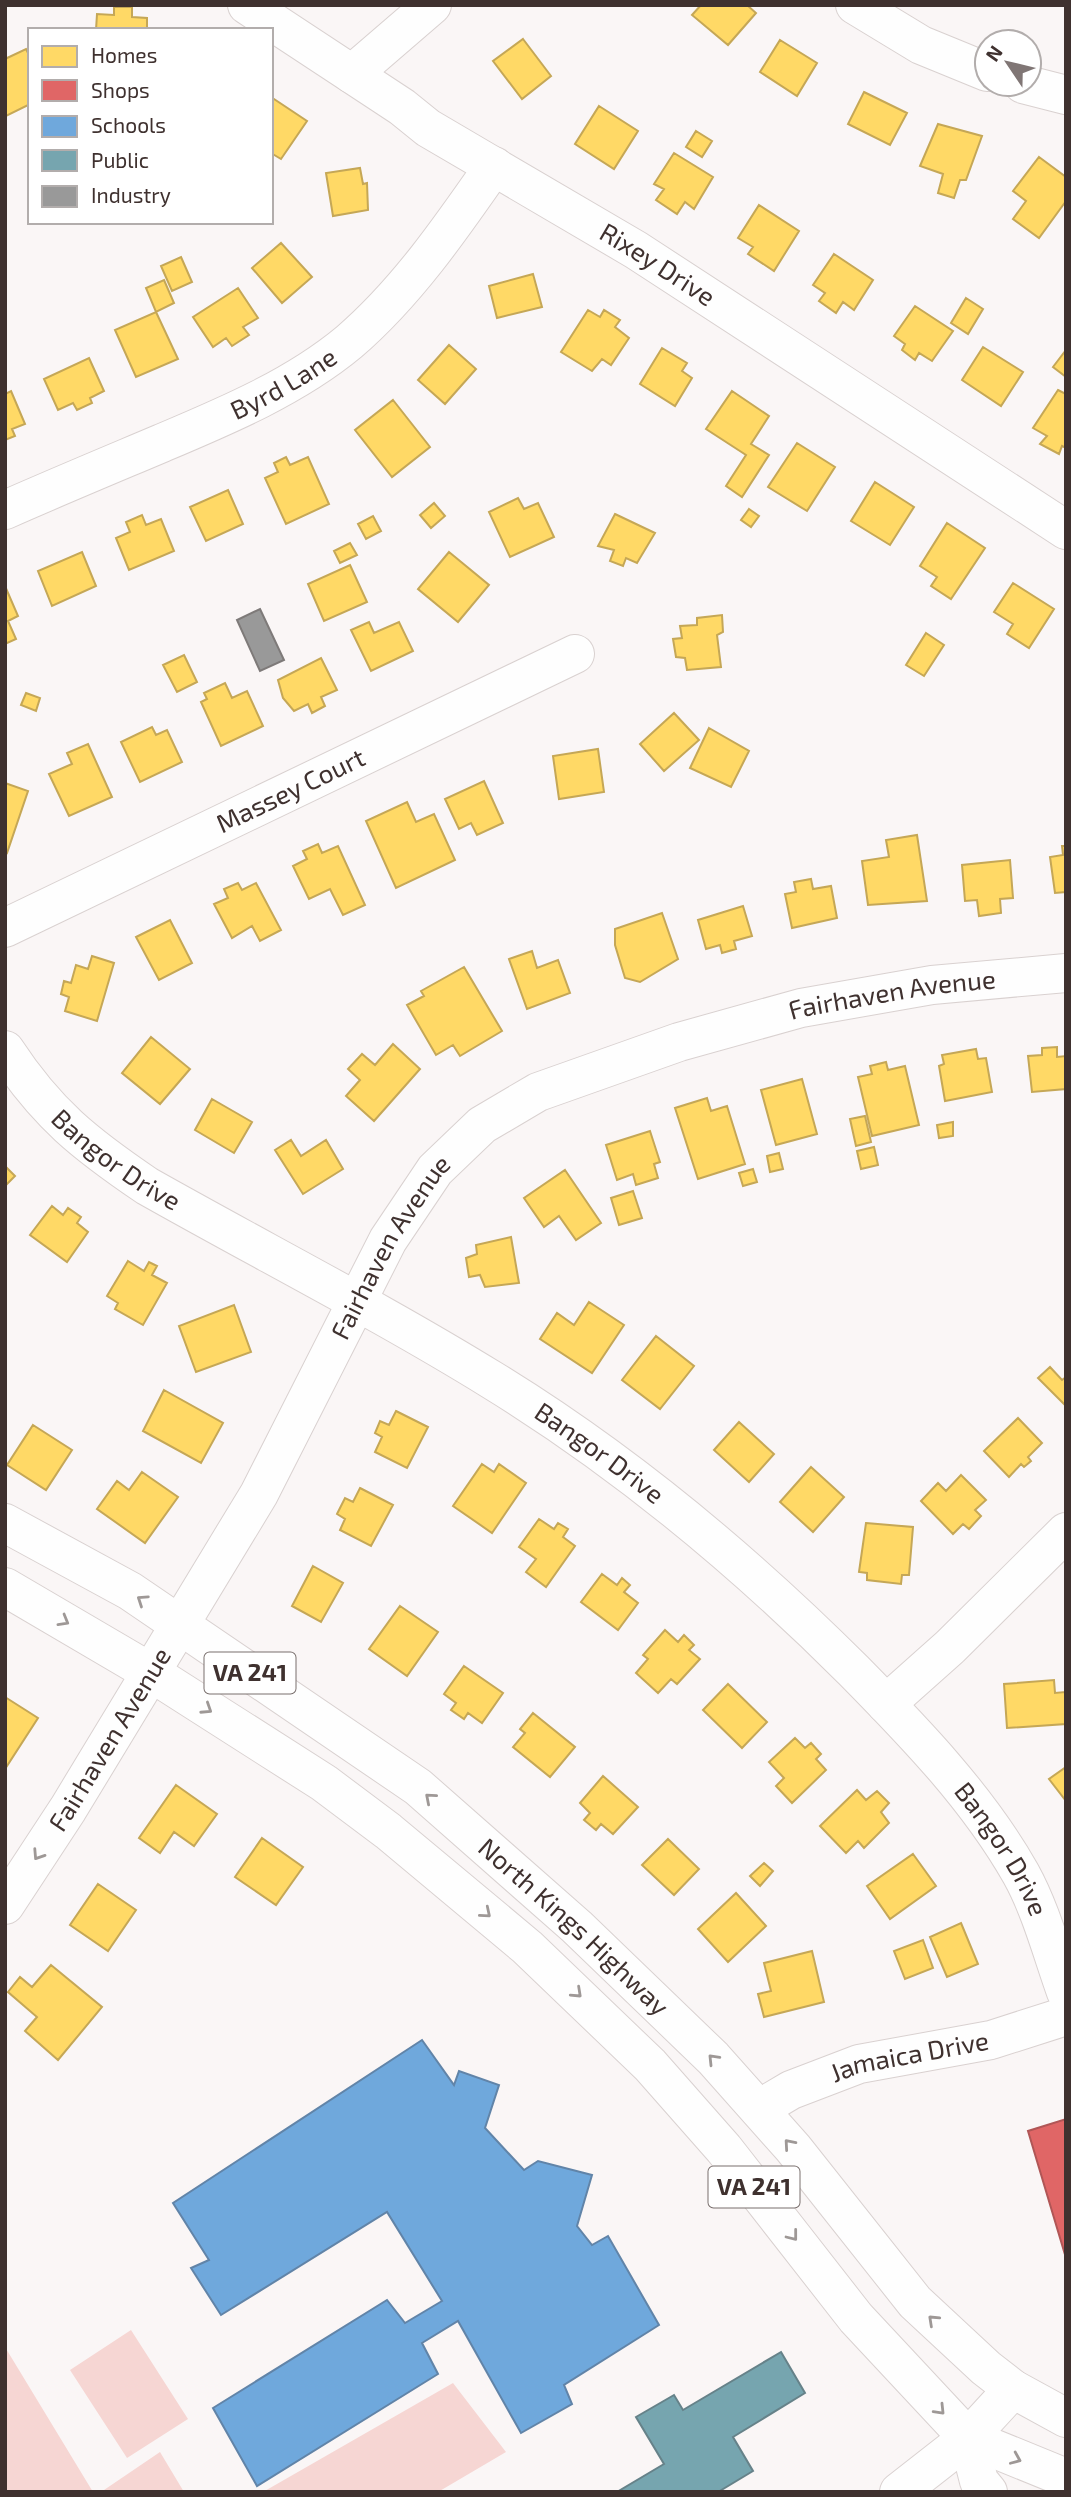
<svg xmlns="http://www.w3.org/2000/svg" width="1071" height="2497" font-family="'Exo 2',sans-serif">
	<rect width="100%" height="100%" fill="#faf6f6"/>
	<path fill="#f6d6d3" d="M131,2330L188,2419L127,2458L70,2370Z
		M5,2347L93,2492H5Z
		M453,2383L506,2452L438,2492H263Z
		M160,2452L184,2492H105L104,2490Z"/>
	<path fill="#ffd966" stroke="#c5a756" stroke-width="2" d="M701,5H747L756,13L728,45L692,15Z
		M114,7H132V17L147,18V30H96L97,14L114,15Z
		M523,39L551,76L522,99L493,61Z
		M780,40L817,63L797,96L760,72Z
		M26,49L30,57V108L28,105L6,116L5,59Z
		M864,92L907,113L890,145L848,124Z
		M271,97L307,121L281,159L271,153Z
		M599,106L638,131L614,169L575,144Z
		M938,124L982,136L966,180H960L954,198L938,193L943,174L920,166Z
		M696,131L712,141L702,157L686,147Z
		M674,153L713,177L694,209L685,202L677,214L656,200L664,189L654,184Z
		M1039,157L1066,177V201L1039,238L1013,219L1026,201L1013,191Z
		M360,168L363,184L367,183L368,210L333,216L326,173Z
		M759,205L799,231L774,271L748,254L753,247L738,238Z
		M281,243L312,277L282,303L252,268Z
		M834,254L873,280L854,310L843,302L836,313L819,301L825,293L813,285Z
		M181,257L192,282L172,291L161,266Z
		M533,274L542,307L497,318L489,286Z
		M164,280L174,303L156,312L146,288Z
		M238,288L258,318L243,327L249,335L232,346L226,338L213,347L193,317Z
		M966,298L983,309L968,334L951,323Z
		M915,306L953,331L932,361L919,353L915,360L902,350L905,344L894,336Z
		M588,310L600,317L604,310L620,320L615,327L629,338L611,365L602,359L592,371L561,352Z
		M156,312L178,359L136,377L115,330Z
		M449,345L476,369L445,404L418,380Z
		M983,347L1023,372L1001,406L962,380Z
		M662,348L687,363L682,371L692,378L675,406L640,384Z
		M1066,350V377L1053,367Z
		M89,358L104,391L90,398L92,403L77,410L73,403L58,410L44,379Z
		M1058,390L1066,394V448L1062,446L1059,454L1040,444L1047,436L1033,428Z
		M11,391L25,424L12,429L15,436L5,440V394Z
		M732,391L769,416L751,444L769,455L742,497L726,486L746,455L706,429Z
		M393,400L430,447L392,477L355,430Z
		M797,443L835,467L807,511L768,487Z
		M286,457L290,465L308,457L329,504L286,524L265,478L278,472L274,463Z
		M875,482L914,507L890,545L851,521Z
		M228,490L243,524L206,541L190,507Z
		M518,498L524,509L538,503L554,537L510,557L489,512Z
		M434,503L445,516L431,528L420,515Z
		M749,509L759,516L751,527L741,520Z
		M615,514L655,533L637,563L626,558L623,566L610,561L614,550L598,546Z
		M142,515L146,525L161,519L174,551L129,570L116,538L130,532L126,522Z
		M373,516L381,531L366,539L358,524Z
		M947,523L985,548L951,599L931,586L937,577L920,566Z
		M350,543L357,555L340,563L334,551Z
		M82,552L96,586L52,606L38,571Z
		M449,552L489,585L458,622L418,589Z
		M350,565L367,602L324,621L308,584Z
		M1013,583L1054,609L1029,648L1007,634L1013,624L994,612Z
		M5,586L18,616L8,621L16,639L5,644Z
		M722,615L723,632L717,635L721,667L687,670L685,658L676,657L673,639L682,638L680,626L697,625V618Z
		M369,622L374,633L399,622L413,651L371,671L351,630Z
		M926,633L944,645L924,676L906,665Z
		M184,655L197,682L177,692L163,665Z
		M321,658L337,690L321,697L325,706L312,713L308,704L294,711L283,698L278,680Z
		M225,683L232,698L247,691L263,726L221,746L201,702L207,699L204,693Z
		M26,693L40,698L36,711L21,705Z
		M674,713L699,740L664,771L640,744Z
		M152,727L156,735L167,730L182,762L140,782L121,742Z
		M709,728L749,751L731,787L690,768Z
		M88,744L112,797L69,816L49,774L72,764L67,753Z
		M598,749L604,792L559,799L553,756Z
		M484,781L503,823L477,835L471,823L459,829L445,799Z
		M5,783L28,791L7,853L5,852Z
		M407,802L416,822L434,814L455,860L396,888L366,821Z
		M917,835L927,901L868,905L862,861L889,857L886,840Z
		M318,844L322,853L338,846L365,905L343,915L330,889L309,899L293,866L307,859L303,851Z
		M1062,846H1066V892L1055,893L1050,857L1063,855Z
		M1010,860L1013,898L1000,899L1001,913L979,916L977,900L965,901L962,865Z
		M811,879L813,889L831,886L837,918L792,928L785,894L796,892L794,882Z
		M238,883L242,890L256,883L281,930L260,941L252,926L232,938L214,904L228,898L224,889Z
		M743,906L752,936L734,941L736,949L722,953L720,945L706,949L698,920Z
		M662,913L678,959L640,982L625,978L615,945V929Z
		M170,920L192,963L159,980L136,937Z
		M532,951L537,968L558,960L570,993L527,1009L509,959Z
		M92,956L114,963L97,1021L65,1011L69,997L61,994L64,981L71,983L76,965L88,969Z
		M464,967L502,1031L460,1056L453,1045L436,1055L407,1005L424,996L421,991Z
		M151,1037L190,1069L160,1104L122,1073Z
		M393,1044L420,1069L374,1121L346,1096L360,1080L348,1069L362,1054L375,1065Z
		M1057,1047V1057L1066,1056V1089L1032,1092L1028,1056L1042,1055V1048Z
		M976,1049L978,1059L986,1058L992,1092L945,1101L939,1066L944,1064L942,1055Z
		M886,1062L888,1070L905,1066L919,1125L872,1136L858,1077L872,1074L870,1066Z
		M802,1079L817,1134L776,1145L761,1090Z
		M707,1098L711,1111L727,1106L745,1164L698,1179L675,1108Z
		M212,1099L252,1122L234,1153L195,1130Z
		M865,1116L871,1142L856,1146L850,1119Z
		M953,1122V1136L939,1138L937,1125Z
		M650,1131L660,1162L654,1164L658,1178L636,1185L633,1174L617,1180L606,1145Z
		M291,1140L301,1156L326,1140L343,1169L303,1194L275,1150Z
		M874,1147L878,1165L861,1169L857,1151Z
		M779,1153L783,1169L770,1172L767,1156Z
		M5,1166L15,1176L5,1186Z
		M753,1169L757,1182L743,1186L739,1173Z
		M565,1170L601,1223L576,1240L559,1216L544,1227L524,1198Z
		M633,1191L642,1218L619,1225L611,1198Z
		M52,1206L63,1215L68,1208L81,1217L77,1223L88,1232L67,1262L30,1235Z
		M511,1237L519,1283L485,1287L480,1275L469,1277L466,1258L477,1254L476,1245Z
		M128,1261L144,1271L149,1262L157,1266L152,1275L167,1283L143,1325L115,1309L118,1303L107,1296Z
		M589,1302L624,1325L592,1373L540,1339L557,1313L574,1325Z
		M234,1305L251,1352L196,1372L179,1326Z
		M656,1336L694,1366L660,1409L622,1380Z
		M1050,1367L1062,1380L1066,1377V1406L1038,1378Z
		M164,1390L223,1423L201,1463L143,1431Z
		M396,1411L428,1427L407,1468L375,1452L382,1437L375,1433L380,1421L389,1425Z
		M1018,1418L1042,1443L1028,1457L1031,1461L1024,1467L1021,1464L1009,1477L984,1451Z
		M739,1422L774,1454L749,1482L714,1450Z
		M33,1425L72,1450L46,1490L7,1465Z
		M482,1464L494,1472L499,1464L526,1483L492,1533L453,1506Z
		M811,1467L844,1497L813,1532L780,1502Z
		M142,1472L178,1497L145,1543L97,1509L117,1481L129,1490Z
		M961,1475L986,1500L975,1510L981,1516L969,1529L963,1524L953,1534L921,1501L938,1483L946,1491Z
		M360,1488L393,1505L371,1546L340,1530L345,1519L337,1514L345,1498L353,1502Z
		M539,1519L554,1529L558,1523L568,1529L563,1537L575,1546L546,1587L526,1572L536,1559L519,1547Z
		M866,1523L913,1527L909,1575H902L901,1584L867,1580V1573L859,1572Z
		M313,1566L343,1583L321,1622L292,1606Z
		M602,1574L617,1585L622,1578L630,1585L624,1592L638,1603L618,1630L581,1602Z
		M400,1606L438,1632L407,1676L369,1649Z
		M665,1630L678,1642L684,1635L694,1645L689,1650L700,1659L677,1684L671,1679L658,1693L636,1673L648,1659L643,1655Z
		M464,1666L503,1693L482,1723L468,1713L464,1719L451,1710L456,1703L444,1694Z
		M1054,1680L1055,1693L1065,1692L1066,1724L1007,1728L1004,1684Z
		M728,1684L767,1722L742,1748L703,1710Z
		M5,1697L38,1718L5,1769Z
		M533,1713L575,1747L550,1777L513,1747L525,1733L520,1729Z
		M795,1738L805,1748L811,1743L821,1754L816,1759L826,1770L792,1803L776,1786L784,1778L769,1762Z
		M1066,1767V1801L1049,1779Z
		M603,1776L638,1807L613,1834L601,1824L596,1830L584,1820L590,1813L580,1803Z
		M176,1785L217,1814L194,1846L174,1832L160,1853L139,1838Z
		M857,1790L866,1800L877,1791L889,1803L881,1812L889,1823L864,1848L858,1841L846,1853L820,1826Z
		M262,1838L303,1867L276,1905L235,1877Z
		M668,1839L699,1869L674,1895L642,1865Z
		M913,1854L936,1886L890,1919L867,1886Z
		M764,1863L773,1871L760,1886L750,1876Z
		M98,1884L136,1910L108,1951L70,1925Z
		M736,1893L766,1926L728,1962L698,1929Z
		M961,1923L978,1964L947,1977L930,1937Z
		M923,1940L933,1968L905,1979L894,1951Z
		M812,1951L824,2002L764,2017L758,1994L771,1991L764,1963Z
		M51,1965L102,2007L58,2060L25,2031L37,2017L8,1992L20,1977L32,1987Z"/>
	<path fill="#e06666" stroke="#b05656" stroke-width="2" d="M1066,2119V2258L1028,2131Z"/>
	<path fill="#6fa8dc" stroke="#6184a8" stroke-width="2" d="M422,2040L454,2085L459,2071L499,2085L485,2128L524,2170L538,2161L592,2175L577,2226L592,2245L608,2236L659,2325L564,2385L572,2404L521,2433L458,2321L422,2343L438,2374L257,2486L213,2408L387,2300L405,2323L442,2301L387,2212L221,2315L191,2268L209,2260L173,2203Z"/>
	<path fill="#76a5af" stroke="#668289" stroke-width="2" d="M781,2352L805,2393L733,2437L753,2471L718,2492H617L664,2464L636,2417L674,2395L683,2410Z"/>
	<path fill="#999" stroke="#7e7a79" stroke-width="2" d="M260,609L284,660L260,671L237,620Z"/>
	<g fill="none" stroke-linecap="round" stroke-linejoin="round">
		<g stroke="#d9d1d0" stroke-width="40">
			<g id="minor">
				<path id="s1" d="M247,5L402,107L428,128L636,250L1066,530"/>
				<path d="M855,5L921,45L987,72"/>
				<path d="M352,74L432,5"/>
				<path d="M1023,84L1066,95"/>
				<path id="s2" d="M5,510C57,487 110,465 162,443C226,416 295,387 349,342C406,293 451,228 494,166"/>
				<path id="s3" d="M5,928L575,654"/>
				<path id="s4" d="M5,1050C47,1114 85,1144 147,1186C262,1251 380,1311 492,1380C624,1461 745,1562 854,1671C915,1733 978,1798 1021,1874C1041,1910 1052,1953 1066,1992"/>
				<path d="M886,1704L950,1647L1066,1532"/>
				<path id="s5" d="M5,1905L68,1809L259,1494L388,1240L435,1170L482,1125L538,1092L679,1042L801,1008L932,985L1066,973"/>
				<path id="s6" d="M759,2109L791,2090L859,2064L991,2040L1066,2016"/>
				<path d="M899,2492L968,2438L1013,2389"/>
			</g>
		</g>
		<g stroke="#d9d1d0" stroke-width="40">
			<g id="major">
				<path id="s7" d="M5,1523L130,1591L418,1787L577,1927L713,2058L793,2148L915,2302L986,2368L1013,2389L1066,2418"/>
				<path d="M5,1587L150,1672L324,1783L388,1831L527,1947L650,2065L724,2149L856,2318L968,2438L1066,2478"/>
				<path d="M968,2438L979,2481L988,2492"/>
			</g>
		</g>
		<use href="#minor" stroke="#fefefe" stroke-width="38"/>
		<use href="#major" stroke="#fefefe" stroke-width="38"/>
	</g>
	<defs><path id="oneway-chevron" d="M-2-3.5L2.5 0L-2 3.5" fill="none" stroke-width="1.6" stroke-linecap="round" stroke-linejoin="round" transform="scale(1.75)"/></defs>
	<g stroke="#9e9896">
		<use href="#oneway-chevron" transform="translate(142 1600) rotate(-146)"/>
		<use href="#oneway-chevron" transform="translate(64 1621) rotate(30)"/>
		<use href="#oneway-chevron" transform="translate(207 1709) rotate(33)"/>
		<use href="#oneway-chevron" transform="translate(430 1798) rotate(-139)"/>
		<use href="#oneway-chevron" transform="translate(38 1855) rotate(123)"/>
		<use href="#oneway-chevron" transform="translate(486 1913) rotate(40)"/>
		<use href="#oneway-chevron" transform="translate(577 1993) rotate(43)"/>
		<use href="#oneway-chevron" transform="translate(713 2059) rotate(-134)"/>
		<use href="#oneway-chevron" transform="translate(789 2144) rotate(-131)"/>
		<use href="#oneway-chevron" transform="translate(793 2236) rotate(52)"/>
		<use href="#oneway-chevron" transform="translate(933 2320) rotate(-137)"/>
		<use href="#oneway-chevron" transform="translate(940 2410) rotate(46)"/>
		<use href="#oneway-chevron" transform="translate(1016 2459) rotate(23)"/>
	</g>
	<g text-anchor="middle" stroke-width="7" stroke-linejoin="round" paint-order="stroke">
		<g fill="#fff" stroke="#796f6d" stroke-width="2">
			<rect x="204.5" y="1652.5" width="91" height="41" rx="5"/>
			<rect x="708.5" y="2166.5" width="91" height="41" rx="5"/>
		</g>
		<g font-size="24" font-weight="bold" fill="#3f312f">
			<text x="250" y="1681">VA 241</text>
			<text x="754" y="2195">VA 241</text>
		</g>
		<g font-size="26" fill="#3f312f" stroke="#fff">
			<text dy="9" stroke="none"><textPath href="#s1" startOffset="486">Rixey Drive</textPath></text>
			<text dy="9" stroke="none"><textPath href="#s2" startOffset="306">Byrd Lane</textPath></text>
			<text dy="9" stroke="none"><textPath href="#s3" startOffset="317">Massey Court</textPath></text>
			<text dy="9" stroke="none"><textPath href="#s5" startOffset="1351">Fairhaven Avenue</textPath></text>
			<text dy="9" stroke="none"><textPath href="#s4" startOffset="158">Bangor Drive</textPath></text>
			<text dy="9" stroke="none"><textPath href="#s5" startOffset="763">Fairhaven Avenue</textPath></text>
			<text dy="9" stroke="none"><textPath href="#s4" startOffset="724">Bangor Drive</textPath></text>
			<text dy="9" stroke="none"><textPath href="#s5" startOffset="196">Fairhaven Avenue</textPath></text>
			<text dy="9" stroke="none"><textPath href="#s4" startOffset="1292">Bangor Drive</textPath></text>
			<text dy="9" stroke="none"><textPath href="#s7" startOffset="700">North Kings Highway</textPath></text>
			<text dy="9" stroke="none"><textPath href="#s6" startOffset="161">Jamaica Drive</textPath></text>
		</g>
	</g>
	<rect width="1071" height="2497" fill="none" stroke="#3f312f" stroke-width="14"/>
	<rect x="28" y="28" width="245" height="196" fill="#ffffff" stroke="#b2adac" stroke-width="2"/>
	<rect x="42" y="46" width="35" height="21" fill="#ffd966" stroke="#b2adac" stroke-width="2"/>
	<text x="91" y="63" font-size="21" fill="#3f312f">Homes</text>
	<rect x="42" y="80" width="35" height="21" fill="#e06666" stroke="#b2adac" stroke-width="2"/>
	<text x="91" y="98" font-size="21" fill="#3f312f">Shops</text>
	<rect x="42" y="116" width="35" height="21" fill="#6fa8dc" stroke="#b2adac" stroke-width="2"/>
	<text x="91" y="133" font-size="21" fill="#3f312f">Schools</text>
	<rect x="42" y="150" width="35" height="21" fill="#76a5af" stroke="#b2adac" stroke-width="2"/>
	<text x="91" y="168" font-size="21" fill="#3f312f">Public</text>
	<rect x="42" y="186" width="35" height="21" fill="#999999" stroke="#b2adac" stroke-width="2"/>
	<text x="91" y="203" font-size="21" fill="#3f312f">Industry</text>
	<g transform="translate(1008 63) rotate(305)"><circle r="33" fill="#ffffff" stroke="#b2adac" stroke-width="2"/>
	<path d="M0-5L12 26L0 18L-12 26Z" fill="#807675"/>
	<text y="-10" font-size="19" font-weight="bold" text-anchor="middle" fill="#3f312f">N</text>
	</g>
</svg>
